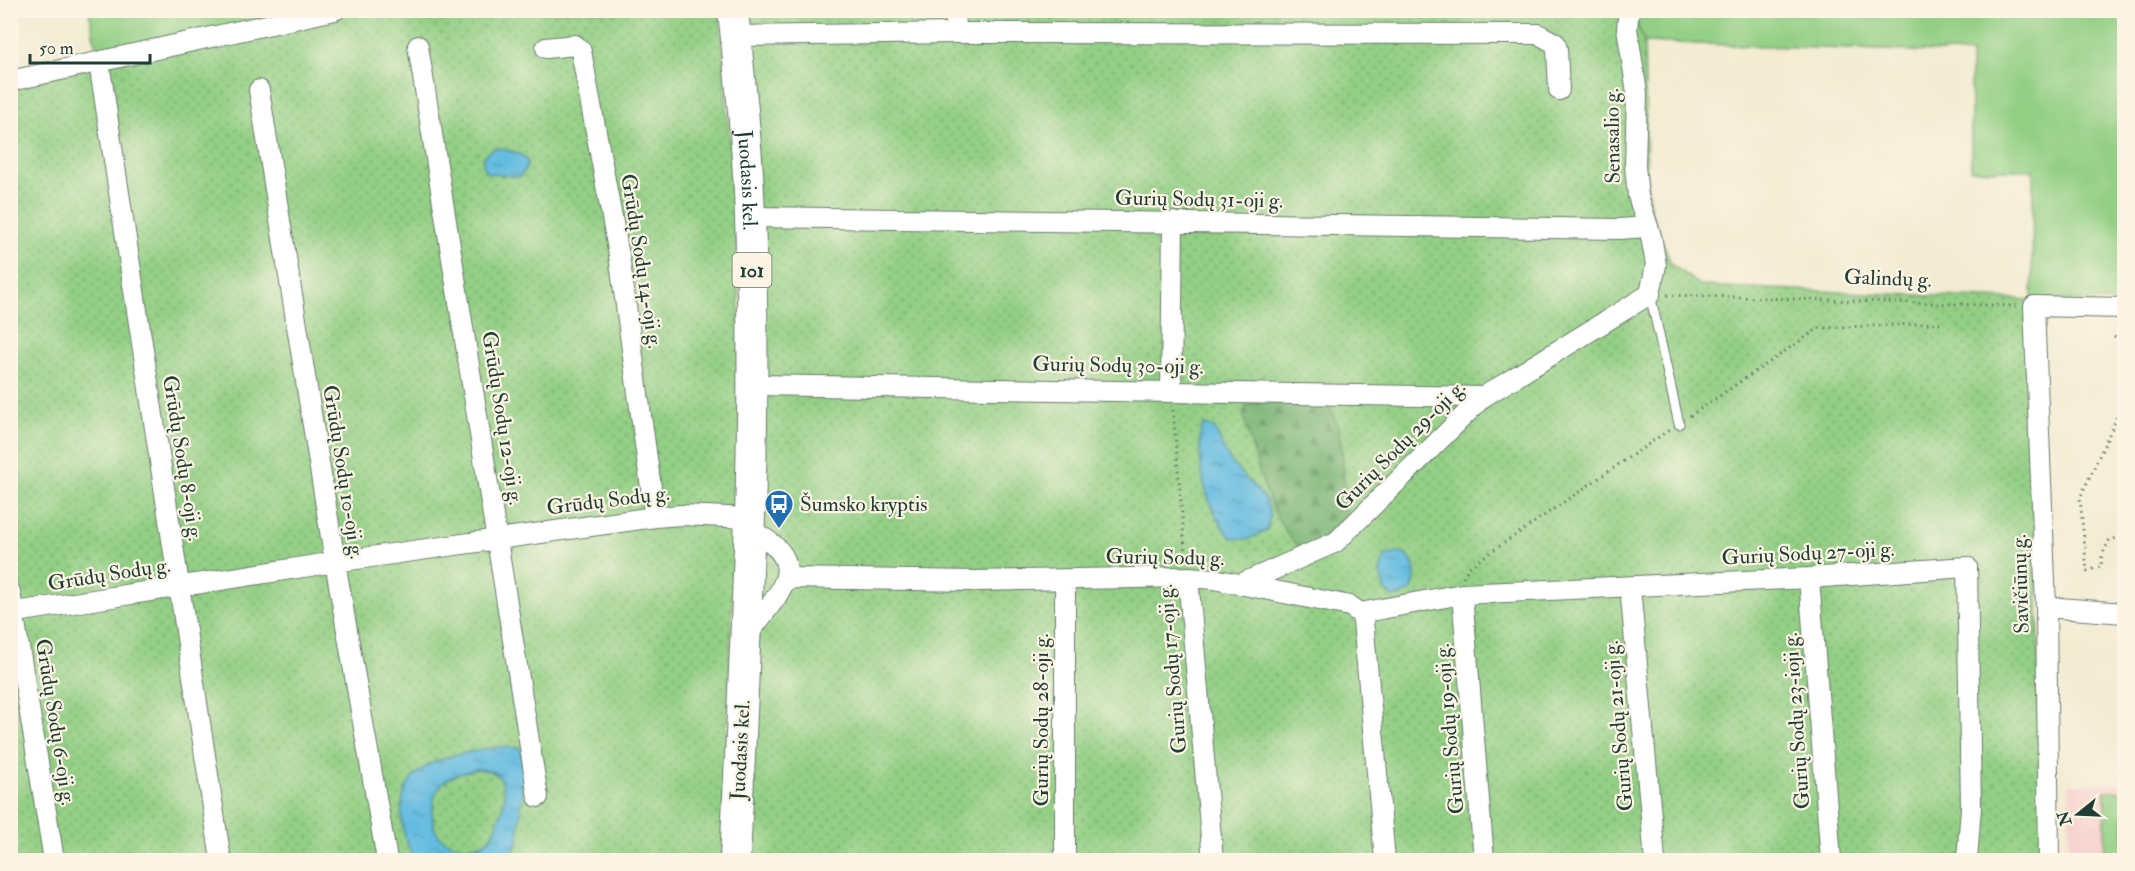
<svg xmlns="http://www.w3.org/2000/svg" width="2135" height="871" font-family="'IM FELL Double Pica',serif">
	<defs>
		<pattern id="forest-firs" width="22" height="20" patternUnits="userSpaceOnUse" patternTransform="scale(1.5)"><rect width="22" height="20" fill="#76b272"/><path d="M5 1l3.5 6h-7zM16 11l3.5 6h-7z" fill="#60925e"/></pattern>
		<pattern id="garden-dots" width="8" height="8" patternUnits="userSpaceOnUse" patternTransform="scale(1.5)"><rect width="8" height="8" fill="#93cf84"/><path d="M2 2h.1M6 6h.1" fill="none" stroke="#77a96d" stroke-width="1.8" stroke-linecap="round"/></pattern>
		<pattern id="water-ripples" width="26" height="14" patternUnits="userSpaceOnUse" patternTransform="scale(1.5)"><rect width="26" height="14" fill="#63bce1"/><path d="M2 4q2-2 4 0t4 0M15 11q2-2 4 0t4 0" fill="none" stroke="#519ab7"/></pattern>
	</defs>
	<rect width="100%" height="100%" fill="#fcf5e5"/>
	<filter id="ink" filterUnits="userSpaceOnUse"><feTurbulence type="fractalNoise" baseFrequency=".0167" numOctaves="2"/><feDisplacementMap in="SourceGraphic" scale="12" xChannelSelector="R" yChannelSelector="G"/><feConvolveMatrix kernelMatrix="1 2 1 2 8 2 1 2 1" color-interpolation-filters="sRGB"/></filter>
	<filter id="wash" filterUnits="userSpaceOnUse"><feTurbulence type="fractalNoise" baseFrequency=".008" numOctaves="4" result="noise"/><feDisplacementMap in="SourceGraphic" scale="24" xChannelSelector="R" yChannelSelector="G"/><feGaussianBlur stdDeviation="1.35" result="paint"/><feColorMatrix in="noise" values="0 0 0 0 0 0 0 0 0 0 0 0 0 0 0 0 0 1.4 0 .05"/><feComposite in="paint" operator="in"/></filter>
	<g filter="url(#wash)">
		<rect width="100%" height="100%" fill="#f3ecd3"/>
		<path fill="#f7d0cd" d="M2069,784H2124V860H2069Z"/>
		<path fill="#93cf84" stroke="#59865c" stroke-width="1.5" d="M89,11H350L98,59Z
			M1632,11H2124V302L2032,300L2033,170H1971V53L1644,42Z
			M2105,791H2124V860H2105Z"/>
		<path fill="url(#forest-firs)" stroke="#4a7853" stroke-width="1.5" d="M1252,402L1327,403C1347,430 1343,483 1346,515C1337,533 1317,552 1297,546C1267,514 1254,455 1243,413L1246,406Z"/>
		<path fill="url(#garden-dots)" stroke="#59865c" stroke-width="1.5" fill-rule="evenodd" d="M350,11H720L738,251L741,390L722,860H11V74Z
			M744,11H1632L1644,42L1647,190L1651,212L1671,264L1701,286L2032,300L2043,860H745ZM1252,402L1327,403C1347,430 1343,483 1346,515C1337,532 1317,552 1297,546C1267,514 1254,455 1243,413L1246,406Z"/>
		<path fill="url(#water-ripples)" stroke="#417c8a" stroke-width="1.5" fill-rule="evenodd" d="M500,148C516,152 540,157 519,177L487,173C478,160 485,149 500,148Z
			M1205,425L1214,428C1220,437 1222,448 1228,457C1244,485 1279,494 1267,530L1249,539L1231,538C1205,506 1197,469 1201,429Z
			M1401,553C1417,558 1418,578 1410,592L1394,598L1384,589L1380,571L1386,555Z
			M498,747L520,748L525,763L518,843L507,860H415C398,831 392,786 427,766C447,754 476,751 498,747ZM477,769C508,769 508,796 499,819C497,824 495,832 492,836C485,845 468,849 458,846C452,844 442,840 438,835C429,822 431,793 443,783C451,775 466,772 477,769Z"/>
	</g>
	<g filter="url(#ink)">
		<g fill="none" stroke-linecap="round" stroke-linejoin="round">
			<g stroke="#697a6c" stroke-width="11">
				<path id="service" d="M1650,294L1679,424"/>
			</g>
			<g stroke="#697a6c" stroke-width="22">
				<path id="minor" d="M955,10L956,33
					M735,36L956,33L1538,34L1555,43L1557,49L1559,90
					M418,46L538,797
					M546,48L575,45L581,51L619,255L655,517
					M99,62L221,860
					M10,81L335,10
					M259,90L335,562L387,860
					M750,217L1620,229L1646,227
					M753,385L1483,397
					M1171,390L1173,222
					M1188,577L1213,860
					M787,578L975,581L1188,577L1214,579L1350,606L1360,613L1363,621L1385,860
					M1809,578L1831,860
					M1065,580V860
					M1241,584L1336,542L1483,397L1650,294L1656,265L1651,236L1638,196L1635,166L1637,93L1627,28L1629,10
					M1630,587L1655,860
					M10,592L54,860
					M1462,594L1484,860
					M2046,607L2124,613
					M10,613L335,562L655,517L681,515L750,518
					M1360,613L1462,594L1809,578L1967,567L1971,807L1967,860
					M746,637C777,594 818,562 749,530
					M2049,860L2046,607L2034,306L2124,308"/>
			</g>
			<g stroke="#697a6c" stroke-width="32">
				<g id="primary">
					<path id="s1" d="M733,10C740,80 748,149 750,218C758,432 745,647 735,860"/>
				</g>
			</g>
			<path stroke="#697a6c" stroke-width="3" stroke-dasharray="1.5 4.5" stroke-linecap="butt" d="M1667,295L2017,306
				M2114,337L2124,343
				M2124,388L2117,417L2080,498L2087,571L2101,567L2102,555L2109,541L2124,535
				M1173,410L1186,561
				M1690,416L1819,328L1941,323
				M1463,577L1469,567L1669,430"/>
			<use href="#service" stroke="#fff" stroke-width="9"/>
			<use href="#minor" stroke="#fff" stroke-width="20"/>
			<use href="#primary" stroke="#fff" stroke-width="30"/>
		</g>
	</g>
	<defs>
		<g id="bus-pin" transform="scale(1.5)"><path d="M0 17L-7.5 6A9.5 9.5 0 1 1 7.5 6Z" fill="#1f6fb2" stroke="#fcf5e5"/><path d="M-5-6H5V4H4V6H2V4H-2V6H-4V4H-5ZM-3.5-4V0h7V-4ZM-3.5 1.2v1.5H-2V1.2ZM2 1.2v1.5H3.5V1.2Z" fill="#fff"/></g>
	</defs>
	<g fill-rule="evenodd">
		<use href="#bus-pin" x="779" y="504"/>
	</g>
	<g text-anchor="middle" stroke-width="4.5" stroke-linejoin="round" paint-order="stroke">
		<rect fill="#fcf5e5" stroke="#617469" stroke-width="1.5" x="732.5" y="253" width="39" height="34" rx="4.5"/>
		<g font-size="20" font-weight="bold" fill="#1f3d34">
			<text x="752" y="277">101</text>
		</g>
		<g font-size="21" fill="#1f3d34" stroke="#fcf5e5">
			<text transform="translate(1612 136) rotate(-91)" y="7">Senasalio g.</text>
			<text dy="7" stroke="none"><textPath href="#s1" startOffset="171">Juodasis kel.</textPath></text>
			<text transform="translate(1199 199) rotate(1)" y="7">Gurių Sodų 31-oji g.</text>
			<text transform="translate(642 261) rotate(81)" y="7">Grūdų Sodų 14-oji g.</text>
			<text transform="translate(1888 278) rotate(2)" y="7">Galindų g.</text>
			<text transform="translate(1118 365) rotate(1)" y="7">Gurių Sodų 30-oji g.</text>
			<text transform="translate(503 418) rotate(81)" y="7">Grūdų Sodų 12-oji g.</text>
			<text transform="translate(1400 445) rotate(-45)" y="7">Gurių Sodų 29-oji g.</text>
			<text transform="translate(183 458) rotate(81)" y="7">Grūdų Sodų 8-oji g.</text>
			<text transform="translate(344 472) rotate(81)" y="7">Grūdų Sodų 10-oji g.</text>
			<text transform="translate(608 500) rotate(-7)" y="7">Grūdų Sodų g.</text>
			<text transform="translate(1808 553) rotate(-3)" y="7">Gurių Sodų 27-oji g.</text>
			<text transform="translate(1165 557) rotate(1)" y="7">Gurių Sodų g.</text>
			<text transform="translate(109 574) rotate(-9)" y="7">Grūdų Sodų g.</text>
			<text transform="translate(2020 584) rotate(-92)" y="7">Savičiūnų g.</text>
			<text transform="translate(1172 669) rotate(-95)" y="7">Gurių Sodų 17-oji g.</text>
			<text transform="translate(1041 720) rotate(-90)" y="7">Gurių Sodų 28-oji g.</text>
			<text transform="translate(1796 721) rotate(-94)" y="7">Gurių Sodų 23-ioji g.</text>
			<text transform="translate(56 722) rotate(81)" y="7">Grūdų Sodų 6-oji g.</text>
			<text transform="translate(1618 726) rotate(-95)" y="7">Gurių Sodų 21-oji g.</text>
			<text transform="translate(1449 729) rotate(-95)" y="7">Gurių Sodų 19-oji g.</text>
			<text transform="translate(740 750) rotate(-87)" y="7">Juodasis kel.</text>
		</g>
		<g font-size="21" fill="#1f3d34" stroke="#fcf5e5" text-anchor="start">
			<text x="800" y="511">Šumsko kryptis</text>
		</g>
	</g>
	<rect width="2135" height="871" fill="none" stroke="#fcf5e5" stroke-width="36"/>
	<g transform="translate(2078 814) rotate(252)" stroke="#fcf5e5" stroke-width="4.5" paint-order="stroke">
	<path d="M0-4.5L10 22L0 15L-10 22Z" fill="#1f3d34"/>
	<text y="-9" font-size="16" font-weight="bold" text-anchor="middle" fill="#1f3d34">N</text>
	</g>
	<path d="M30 54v9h120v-9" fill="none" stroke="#1f3d34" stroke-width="3"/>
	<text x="39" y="54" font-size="18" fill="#1f3d34" stroke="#fcf5e5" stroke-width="4.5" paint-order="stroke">50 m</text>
</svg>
